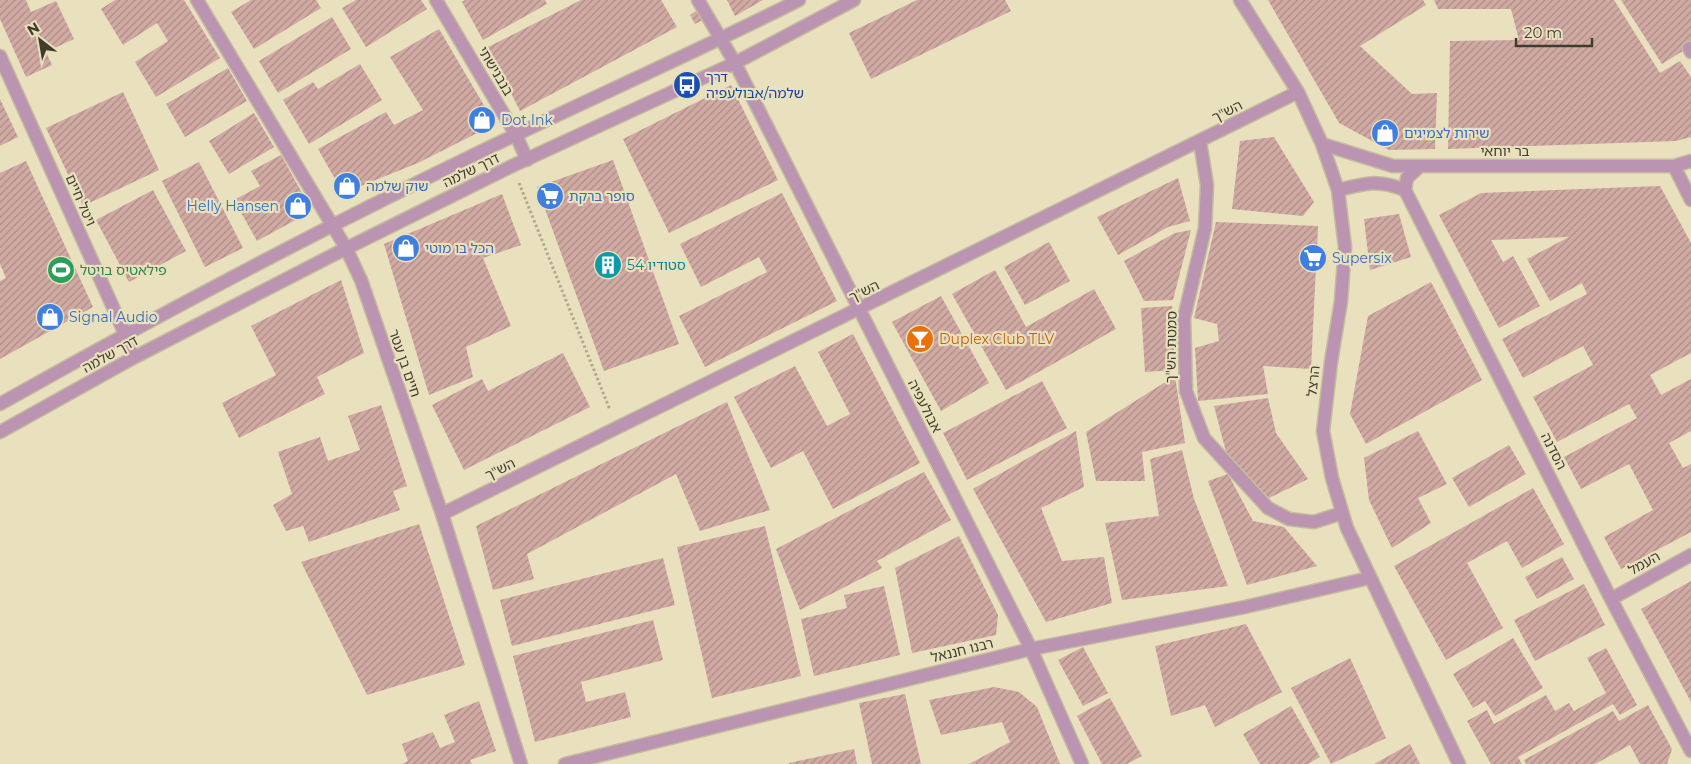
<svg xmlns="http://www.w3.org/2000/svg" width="1691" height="764" font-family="Montserrat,'Noto Sans Hebrew',sans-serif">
	<defs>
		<pattern id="building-hatch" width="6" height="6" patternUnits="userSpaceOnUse" patternTransform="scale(1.25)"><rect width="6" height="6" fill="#d2aaa4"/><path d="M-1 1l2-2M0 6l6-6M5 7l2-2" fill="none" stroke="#ac8c86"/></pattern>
	</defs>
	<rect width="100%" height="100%" fill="#e9e0bd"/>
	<path fill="url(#building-hatch)" d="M0,0H26L31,12L56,1L74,39L46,52L52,65L26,77L0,19Z
		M115,0H184L220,58L156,97L135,62L168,41L157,23L123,45L101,9Z
		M251,0H316L321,8L254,49L231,12Z
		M356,0H421L427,9L366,47L342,8Z
		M465,0H545L547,4L483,40L462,2Z
		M581,0H661L677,27L520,111L488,47Z
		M727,0H763L735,16Z
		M917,0H1005L1011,11L871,79L849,33Z
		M1268,0H1423L1426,5L1360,46L1412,94L1437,93L1435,149L1389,150L1339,123Z
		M1434,0H1614L1660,73L1680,61L1691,77V137L1676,141L1448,149L1450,41L1519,40L1511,9H1438Z
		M1621,0H1691V46L1662,64Z
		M699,9L705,19L695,24L690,15Z
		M332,17L351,49L278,93L259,61Z
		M439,29L495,124L418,163L343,193L318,149L386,112L394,125L423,110L390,57Z
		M360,64L382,100L309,144L283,100L313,82L318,89Z
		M228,68L247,101L185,137L166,104Z
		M731,85L778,180L669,233L623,139Z
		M123,92L159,170L83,206L46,128Z
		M0,99L18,137L0,146Z
		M254,113L274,147L229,174L209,141Z
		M1274,137L1314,202L1303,216L1232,209L1240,141Z
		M281,155L312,211L257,241L234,200L260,186L251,171Z
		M613,160L679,344L604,371L537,187Z
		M26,161L93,307L0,359V281L6,278L0,264V173Z
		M199,162L243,248L205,267L162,181Z
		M1178,178L1190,221L1168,227L1118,255L1097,217Z
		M1660,186L1691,243V353L1650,375L1661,395L1691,379V431L1669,443L1683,468L1691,464V532L1621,569L1604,537L1653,510L1629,464L1581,489L1564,457L1637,418L1629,404L1557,442L1533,397L1593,365L1583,346L1523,378L1502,339L1587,294L1582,283L1550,301L1527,259L1569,237L1491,240L1503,262L1513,256L1540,306L1499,328L1439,215L1481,193Z
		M153,190L186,251L129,282L96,220Z
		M782,193L837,301L705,367L679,316L767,272L759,257L701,287L680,244Z
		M502,194L521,245L483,258L511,326L466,347L473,377L429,395L384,244Z
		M1399,214L1411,257L1370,270L1364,219Z
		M1216,222L1318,226L1311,369L1263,366L1268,394L1198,401L1195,348L1219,341L1217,324L1194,318Z
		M1191,230L1173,300L1144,301L1124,261L1175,233Z
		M1049,242L1070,281L1025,305L1004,267Z
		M995,270L1026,327L1094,289L1116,329L1006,390L952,294Z
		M341,280L364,353L317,377L325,394L239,438L222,403L276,375L251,326Z
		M1431,282L1482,380L1366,444L1350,414L1368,316Z
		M941,296L989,383L941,411L892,322Z
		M1172,306L1175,370L1145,372L1141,308Z
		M853,334L920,463L833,509L803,451L771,468L734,397L795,366L827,426L850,414L818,352Z
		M563,353L590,407L464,470L432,405L482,379L488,391Z
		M1175,376L1185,443L1142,452L1145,481H1096L1086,432Z
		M1042,381L1067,428L967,480L943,433Z
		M1268,398L1276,433L1308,479L1269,498L1250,480L1226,452L1214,406Z
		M727,402L770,510L700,531L676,474L527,554L534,579L493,590L476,526Z
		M381,405L407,486L393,491L400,510L309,542L303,526L286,531L273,505L292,494L278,452L320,437L328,461L360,450L348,416Z
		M1076,431L1084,487L1041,508L1062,561L1104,557L1112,603L1046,622L973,489Z
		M1418,431L1447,484L1418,498L1431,523L1392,548L1369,500L1364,458Z
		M1509,445L1526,474L1469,507L1452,478Z
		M1182,450L1194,499L1228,586L1122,600L1105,523L1159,516L1150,459Z
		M924,472L951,520L877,561L882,568L800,610L776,549Z
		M1228,474L1253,521L1284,527L1317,566L1247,585L1208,481Z
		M1533,488L1564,544L1522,568L1507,541L1467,563L1503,628L1446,660L1394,566Z
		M419,524L465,665L367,695L301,562Z
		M765,526L801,676L712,698L677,547Z
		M959,536L998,615L996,635L912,653L895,568Z
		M1562,557L1574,579L1537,599L1525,577Z
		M663,558L675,605L512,646L500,600Z
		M1691,581V702L1641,609Z
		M1584,584L1605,625L1535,661L1514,620Z
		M884,586L900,655L814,676L801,619L847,608L844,595Z
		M653,620L663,660L581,682L586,702L625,692L631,717L535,742L513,656Z
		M1246,624L1282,692L1215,727L1205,705L1171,716L1155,646Z
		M1513,638L1543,688L1495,716L1485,701L1473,708L1453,674Z
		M1083,647L1108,693L1083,706L1058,660Z
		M1606,648L1637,705L1620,715L1613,704L1518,757L1522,764H1491L1467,721L1487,710L1494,724L1546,695L1555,711L1569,703L1574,711L1606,693L1587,658Z
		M1350,658L1386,738L1331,764L1291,688Z
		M994,687L1019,692L1037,707L1060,764H969L1010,742L1002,722L941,735L929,700Z
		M905,694L921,764H872L859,703Z
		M1110,698L1142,756L1127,764H1102L1077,716Z
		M479,701L496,751L470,760L472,764H402L408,761L402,744L433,732L440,748L455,742L444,715Z
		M1648,705L1672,749L1667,764H1640L1630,745L1595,764H1526L1524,760L1613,711L1619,721Z
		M1291,706L1320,757L1308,764H1260L1243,734Z
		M1410,744L1420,764H1374Z
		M854,749L857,764H789V763Z"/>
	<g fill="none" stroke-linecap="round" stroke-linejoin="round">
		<g stroke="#c4bc9e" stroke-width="15">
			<path id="minor" d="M197,0L346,248L361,280L442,514L521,764
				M436,0L516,135L527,160
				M698,0L735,63L1031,649L1082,764
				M1240,0L1298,92L1322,144L1338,190L1345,247L1341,301L1331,362L1323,431L1332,478L1347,528L1459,764
				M1689,48L1691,52
				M0,56L125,334L133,358
				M1200,142L1207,185L1205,228L1184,318L1186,391L1204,438L1268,508L1289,519L1314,522L1342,513
				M1322,144L1393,166H1674L1691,161
				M1674,166L1691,200
				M1419,167L1407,178L1405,190L1611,599L1691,751
				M1338,190C1366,183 1378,179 1405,190
				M0,404C158,315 319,230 482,151C587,100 694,53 799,0
				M0,432L133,358L331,256L512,166L735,63L854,0
				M442,514L1298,92
				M1611,599L1691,555
				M565,764L1031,649L1245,607L1369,578"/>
		</g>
		<path stroke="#b0a98d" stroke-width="3" stroke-dasharray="2.5 2.5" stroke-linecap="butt" d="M519,183L610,410"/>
		<use href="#minor" stroke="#ba94b0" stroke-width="12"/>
	</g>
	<defs>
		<g id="bus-disc" transform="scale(1.4375)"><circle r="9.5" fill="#1a4fb4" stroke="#e9e0bd"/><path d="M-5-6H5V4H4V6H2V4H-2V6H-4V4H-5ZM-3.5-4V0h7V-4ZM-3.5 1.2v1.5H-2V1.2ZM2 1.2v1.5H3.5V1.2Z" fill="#fff"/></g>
		<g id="shop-disc" transform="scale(1.4375)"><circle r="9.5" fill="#3f7fe0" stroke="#e9e0bd"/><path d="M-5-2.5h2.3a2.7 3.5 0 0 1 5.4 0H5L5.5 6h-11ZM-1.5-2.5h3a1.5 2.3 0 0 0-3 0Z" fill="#fff"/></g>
		<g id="supermarket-disc" transform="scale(1.4375)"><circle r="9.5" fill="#3f7fe0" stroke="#e9e0bd"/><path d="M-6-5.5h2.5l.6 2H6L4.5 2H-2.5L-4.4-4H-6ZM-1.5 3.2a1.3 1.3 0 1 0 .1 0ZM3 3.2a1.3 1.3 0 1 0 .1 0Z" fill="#fff"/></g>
		<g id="building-disc" transform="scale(1.4375)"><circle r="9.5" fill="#0f9aa8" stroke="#e9e0bd"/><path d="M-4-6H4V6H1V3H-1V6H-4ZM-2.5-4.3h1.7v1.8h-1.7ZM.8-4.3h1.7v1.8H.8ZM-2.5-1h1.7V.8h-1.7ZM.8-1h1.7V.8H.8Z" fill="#fff"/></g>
		<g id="stadium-disc" transform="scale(1.4375)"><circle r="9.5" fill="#2e9e5b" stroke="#e9e0bd"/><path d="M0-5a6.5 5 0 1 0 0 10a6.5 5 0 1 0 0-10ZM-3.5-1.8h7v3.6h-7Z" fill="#fff"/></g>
		<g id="bar-disc" transform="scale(1.4375)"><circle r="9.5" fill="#e8710a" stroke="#e9e0bd"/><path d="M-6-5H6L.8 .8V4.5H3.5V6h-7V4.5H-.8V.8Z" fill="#fff"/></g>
	</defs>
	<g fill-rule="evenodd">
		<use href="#bus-disc" x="687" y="85"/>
		<use href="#shop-disc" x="482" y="120"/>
		<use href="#shop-disc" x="1385" y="133"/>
		<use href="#shop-disc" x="347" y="186"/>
		<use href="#supermarket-disc" x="550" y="196"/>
		<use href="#shop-disc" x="298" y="206"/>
		<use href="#shop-disc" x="406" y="248"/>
		<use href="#supermarket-disc" x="1313" y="258"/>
		<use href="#building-disc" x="608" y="265"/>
		<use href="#stadium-disc" x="61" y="270"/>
		<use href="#shop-disc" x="50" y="317"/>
		<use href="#bar-disc" x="920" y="339"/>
	</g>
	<g text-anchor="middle" stroke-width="4.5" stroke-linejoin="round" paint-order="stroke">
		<g font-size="14" fill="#403d2f" stroke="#e9e0bd">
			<text transform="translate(496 71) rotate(59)" y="5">בנבנישתי</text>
			<text transform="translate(1227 111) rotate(-27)" y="5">הש"ך</text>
			<text x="1505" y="156">בר יוחאי</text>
			<text transform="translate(471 170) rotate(-26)" y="5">דרך שלמה</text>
			<text transform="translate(81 200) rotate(66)" y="5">ויטל חיים</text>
			<text transform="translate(864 291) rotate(-26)" y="5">הש"ך</text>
			<text transform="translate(1171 347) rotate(-89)" y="5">סמטת הש"ך</text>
			<text transform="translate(110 354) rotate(-29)" y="5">דרך שלמה</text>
			<text transform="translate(405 363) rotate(71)" y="5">חיים בן עטר</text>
			<text transform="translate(1313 381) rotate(-84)" y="5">הרצל</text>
			<text transform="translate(925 406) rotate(63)" y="5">אבולעפיה</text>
			<text transform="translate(1554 451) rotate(63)" y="5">הסדנה</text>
			<text transform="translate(500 469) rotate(-26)" y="5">הש"ך</text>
			<text transform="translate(1644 563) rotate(-29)" y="5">העמל</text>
			<text transform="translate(962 650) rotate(-14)" y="5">רבנו חננאל</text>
		</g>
		<g font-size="14" fill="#164399" stroke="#e9e0bd" text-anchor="start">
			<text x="706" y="82">דרך<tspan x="706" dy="16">שלמה/אבולעפיה</tspan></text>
		</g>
		<g font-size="14" fill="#366cbe" stroke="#e9e0bd" text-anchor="start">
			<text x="501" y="125">Dot Ink</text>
			<text x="1404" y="138">שירות לצמיגים</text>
			<text x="366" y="191">שוק שלמה</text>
			<text x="569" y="201">סופר ברקת</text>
			<text x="279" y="211" text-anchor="end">Helly Hansen</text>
			<text x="425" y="253">הכל בו מוטי</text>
			<text x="1332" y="263">Supersix</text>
			<text x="69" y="322">Signal Audio</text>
		</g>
		<g font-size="14" fill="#0d838f" stroke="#e9e0bd" text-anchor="start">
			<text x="627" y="270">סטודיו 54</text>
		</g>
		<g font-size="14" fill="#27864d" stroke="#e9e0bd" text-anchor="start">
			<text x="80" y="275">פילאטיס בויטל</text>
		</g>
		<g font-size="14" fill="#c56008" stroke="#e9e0bd" text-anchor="start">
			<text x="939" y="344">Duplex Club TLV</text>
		</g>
	</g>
	<g transform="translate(40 40) rotate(329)" stroke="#e9e0bd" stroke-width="4" paint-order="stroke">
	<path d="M0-4L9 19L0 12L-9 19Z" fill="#403d2f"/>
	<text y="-8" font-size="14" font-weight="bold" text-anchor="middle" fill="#403d2f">N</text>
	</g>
	<path d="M1516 38v8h76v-8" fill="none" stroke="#403d2f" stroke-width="2.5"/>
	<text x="1524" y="38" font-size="15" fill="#403d2f" stroke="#e9e0bd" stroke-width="4" paint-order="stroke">20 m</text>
</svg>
